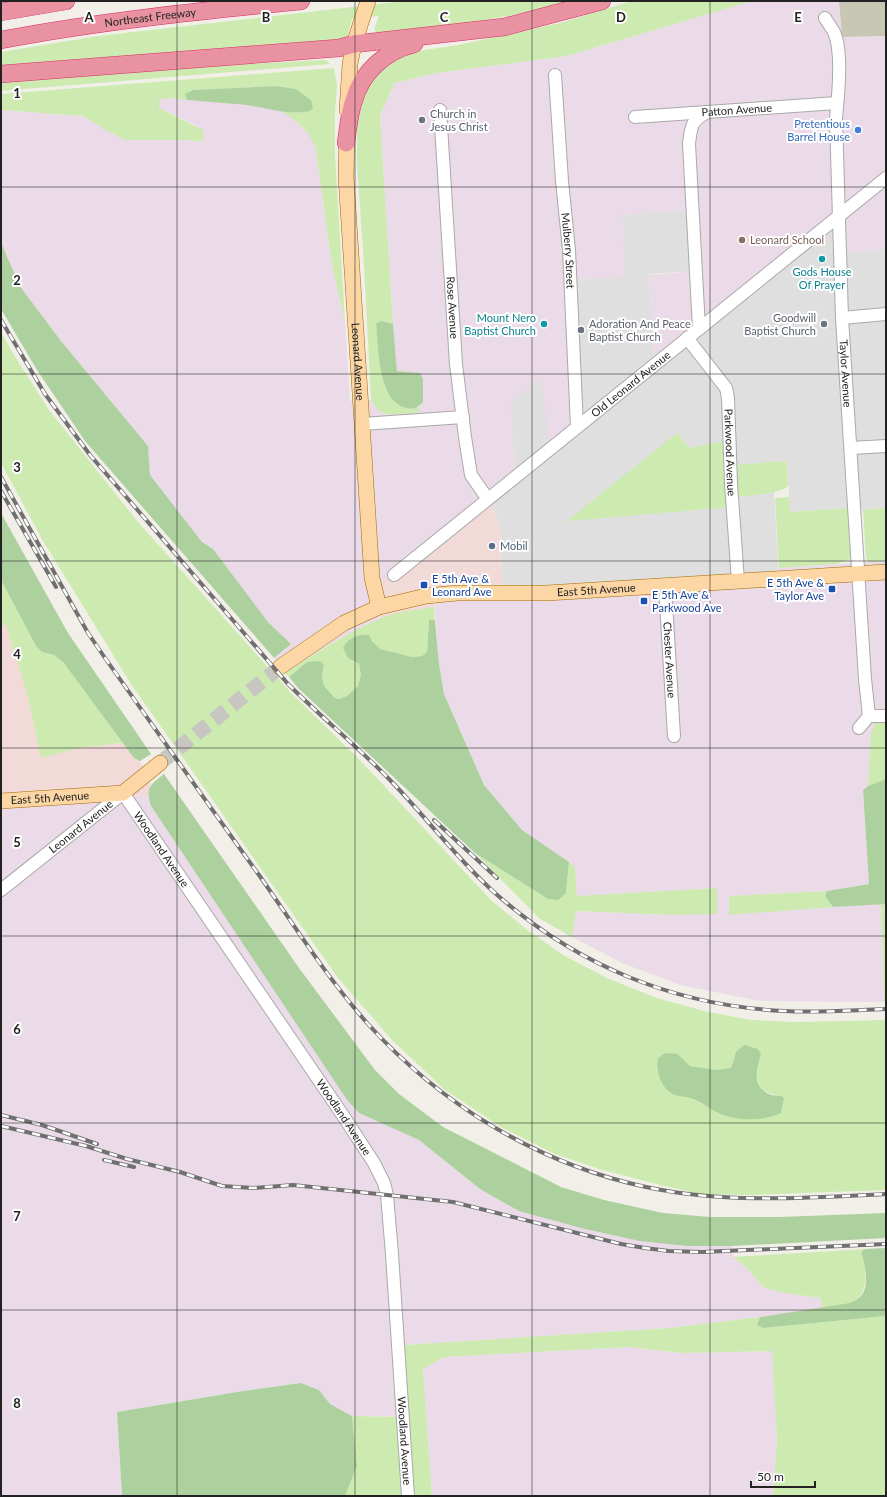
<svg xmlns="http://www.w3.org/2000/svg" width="887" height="1497" font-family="Lato,sans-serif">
	<rect width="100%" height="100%" fill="#f2efe9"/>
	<path fill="#e0dfdf" d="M695,210L697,271L649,274L654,366L836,219L838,253L886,250V508L863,510L849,508L790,512L787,461L726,466L567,520L721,508L727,505L728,498L774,492L779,579L503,597L500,527L490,499L515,476L510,401L541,376L570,279L624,277L622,215Z"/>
	<path fill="#f2dad9" d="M490,499L500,527L503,597H434V607L398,613L381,620L372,590Z
		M6,624L28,697L41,757L79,748L123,743L134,758L140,761L151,784L148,796L117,794L1,802V625Z"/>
	<path fill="#ebdbe8" d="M752,1H839L842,37L886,36V250L838,253L836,220L654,366L649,275L697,271L694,210L622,215L624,277L570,279L578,426L550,451L541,377L511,401L515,476L490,499L372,590L381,620L362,627L332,643L285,673L274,658L291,644L268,622L213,549L202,542L150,475L148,446L61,341L22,289L8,259L1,242V110L83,116L101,127L199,142L197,126L159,108L158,100L170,98L245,105L281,111L296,120L311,137L316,150L332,266L345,321L350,401L371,400L374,406L419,412V407L423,402L420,373L397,371L393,324L380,116L394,83L436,73L567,56Z
		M886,561V721L871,732L868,786L863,790L869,884L827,891L729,896V914L881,904L884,1002L760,1001L680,985L622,963L572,937L575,911L672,915L717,888L577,896L575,867L522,830L484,785L444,694L439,664L434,597L779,578V568Z
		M117,794L148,796L151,806L347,1100L359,1113L419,1140L480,1189L687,1246H732L733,1257L750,1271L763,1287L779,1292L820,1298L823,1308L760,1317L670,1328L405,1345L408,1417L352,1416L330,1404L319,1390L301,1383L237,1392L117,1412L122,1496H1V802Z
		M629,1347L682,1353L773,1351L777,1440L773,1496H432L423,1369L444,1357Z"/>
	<path fill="#c7c7b4" d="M839,1H886V36L842,37Z"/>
	<path fill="#cdebb0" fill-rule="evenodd" d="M406,1H574C510,18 444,27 378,36L374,29L379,16L352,19L347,38L343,42L1,71V52L98,36Z
		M632,1H752L567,56L436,73L394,83L380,116L393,324L382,321L376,323L382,375L386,389L410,409L419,407V412C400,414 380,421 371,400L364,265L357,164V116L366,85L374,75L397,58L411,52L458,45L560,23Z
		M326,60L330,64L1,91V82L226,65Z
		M334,68L337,85L335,112V155L345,321L332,266L316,150C309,130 299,122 281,111L301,113L311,100L296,89L276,86L193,90L185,94L187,100L170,98L159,100V108L203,130L204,138L199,142L190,140H125L101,127L83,116L1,110V94Z
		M1,332L11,350L49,410L138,522L292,694L358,758L491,900L526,929L563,955L609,979L657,998L704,1011L751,1020L796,1022L886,1020V1190L749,1195L701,1194L660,1185L599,1169L555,1154L501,1127L445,1090L393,1041L338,978L131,684L43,541L1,463ZM736,1052L761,1054C755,1078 752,1092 782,1096L723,1115L690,1098L674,1094L678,1054L690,1066L716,1070L731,1068Z
		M677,433L689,448L724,441L727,505L721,508L567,521Z
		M787,461L788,486C777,495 750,495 735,497L733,465Z
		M789,497L790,512L849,508L851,553L850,559L837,564L779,568L775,498Z
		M886,508V561L869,562L866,558L863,510Z
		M1,580L36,646L42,652L54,655L63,662L123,743L79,748L41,758L28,697L6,625H1Z
		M434,607L435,620H429L427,652L422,656L412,657L379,649L372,641L348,658L359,664L361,675L358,686L347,696L339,699L335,698L324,686L322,676L324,665L307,662L289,677L285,673C320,651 357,625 397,613C409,610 422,609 434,607Z
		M886,721V779L868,786L871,732L876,722Z
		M475,853L548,899L566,893L569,862L575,867L577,896L717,888V914L672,915L576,911L572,937L540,919Z
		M827,891L825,896L833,907L729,915V896Z
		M881,904H886V1002H884Z
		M865,1249L861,1252C867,1269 870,1294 851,1303C843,1306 831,1306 823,1308L820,1298L779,1292L763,1287L750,1271L733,1257Z
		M886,1316V1496H773L777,1440L772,1351L682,1353L629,1347L444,1357L423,1369L432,1496H414L404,1345L670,1328L760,1317L757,1325L763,1328Z
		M352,1416L400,1417L403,1496H345L357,1466Z"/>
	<path fill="#add19e" d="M276,86L296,89L311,100L313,108L310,111C290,116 267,108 246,105C227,103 207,102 187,100L185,94L193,90Z
		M1,242L8,259L22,289L61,341L148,446L150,475L202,542L213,549L268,622L291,644L274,658L85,441L37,370L1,309Z
		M382,321L393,324L397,371L420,373L423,379V402C419,407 414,410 407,408C377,402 379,347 376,323Z
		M1,513L68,633L151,754L140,761L134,758L63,662L54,655L42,652L36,646L1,580Z
		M429,620H435L439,664L444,694L484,785L522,830L569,862L566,893L558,900L548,899L475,853L298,688L289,677L307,662L320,661L324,665L322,676L324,686L335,698L339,699L347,696L358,686L361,675L359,664L348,658L343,648C348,638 358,634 369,635L372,641L380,649L412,657L422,656L427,652Z
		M164,774L299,968L375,1070L399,1094L443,1127L561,1187L604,1200L663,1213L710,1217H779L886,1213V1238L732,1246H687L640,1241L585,1229L519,1211L480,1189L419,1140L359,1113L347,1100L151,806C145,788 150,785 164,774Z
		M886,779V904L833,907L825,896L827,891L869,884L863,790L868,786Z
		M744,1045L758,1049L761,1054C757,1070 751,1085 769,1094C774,1097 780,1094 784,1098L781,1113C764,1121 741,1121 723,1115C712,1111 702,1102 690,1098C685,1096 680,1097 675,1095C662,1090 655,1071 658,1058L665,1053L678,1054L690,1066L716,1070L731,1068L736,1052Z
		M886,1248V1316L763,1328L757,1325L760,1317L850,1303C854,1301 858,1299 861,1296C870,1286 865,1263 861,1252L865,1249Z
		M301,1383L319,1390L330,1404L352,1416L357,1466L345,1496H122L117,1412L237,1392Z"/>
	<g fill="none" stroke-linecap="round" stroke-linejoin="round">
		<path stroke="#c8c6c1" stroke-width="15" stroke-dasharray="15 8" stroke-linecap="butt" d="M160,763L280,667"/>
		<g stroke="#a9a9a9" stroke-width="14">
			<g id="minor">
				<path id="s1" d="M825,18C828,23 831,27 834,32C843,52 838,97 836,119L842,318L865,679L869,716L859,728"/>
				<path id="s2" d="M555,75L562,181L569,250L577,427"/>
				<path id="s3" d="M440,110L456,364L465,437L471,475L487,498"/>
				<path id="s4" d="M635,117L837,103"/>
				<path d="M842,318L886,314"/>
				<path d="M699,328L689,144C691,127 691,120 708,112"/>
				<path id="s5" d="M687,338L726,388L728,398L731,484L738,581"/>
				<path d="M362,424L463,417"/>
				<path d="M851,448L886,446"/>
				<path id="s6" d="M394,575L886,178"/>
				<path id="s7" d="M665,585L674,736"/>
				<path d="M869,716H886"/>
				<path id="s8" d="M1,890L123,793L344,1117L374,1163L384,1183L387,1195L392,1254L408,1496"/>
			</g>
		</g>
		<g stroke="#a06b00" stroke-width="16">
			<g id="major">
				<path d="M347,110L350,64L354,44L368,1"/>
				<path id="s9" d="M347,132L346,177L372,578L379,607"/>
				<path id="s10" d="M280,667L344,623L379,607L426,596L457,593H547L886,572"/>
				<path id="s11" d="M1,801L123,793L160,763"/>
			</g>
		</g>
		<g stroke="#dc2a67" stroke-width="18">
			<g id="highway">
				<path d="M1,12L66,1"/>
				<path id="s12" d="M1,40C100,21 201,11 301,1"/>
				<path d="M1,74L339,48L354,44L504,27L602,1"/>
				<path d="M346,143C348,129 349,114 354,100C362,72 385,51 414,44"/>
			</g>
		</g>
		<use href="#minor" stroke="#fff" stroke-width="12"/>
		<use href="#major" stroke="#fcd6a4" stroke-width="15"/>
		<use href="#highway" stroke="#e892a2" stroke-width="17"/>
		<g stroke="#707070" stroke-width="4">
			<path id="rail" d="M1,320L45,394L90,455L288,684C321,717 357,746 390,780C426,817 457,859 495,893C577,966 676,1006 785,1011C819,1013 853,1010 886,1009
				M1,477L88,633L105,658C156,730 207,803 259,875C294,925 327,978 368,1024C441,1105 539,1164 646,1187C725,1204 806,1198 886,1194
				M1,491L56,587
				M434,820L497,878
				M1,1115L42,1125L97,1144
				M1,1126L86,1146L127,1159L180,1172L222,1186L253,1188L293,1185L453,1202L621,1244L645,1248L669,1251L702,1252L886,1244
				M104,1160L134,1167"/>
		</g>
		<use href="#rail" stroke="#fff" stroke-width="2.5" stroke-dasharray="8" stroke-linecap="butt"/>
	</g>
	<path fill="none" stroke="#222" stroke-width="1" stroke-opacity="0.55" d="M177,1V1496M355,1V1496M532,1V1496M710,1V1496M1,187H886M1,374H886M1,561H886M1,748H886M1,936H886M1,1123H886M1,1310H886"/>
	<g fill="#6b7280" stroke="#fff" stroke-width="1.5">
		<circle cx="422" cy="120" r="4"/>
		<circle cx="824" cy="324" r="4"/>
		<circle cx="581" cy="330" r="4"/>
	</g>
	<circle fill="#3f7fe0" stroke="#fff" stroke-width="1.5" cx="858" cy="130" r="4"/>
	<circle fill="#8d6e63" stroke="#fff" stroke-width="1.5" cx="742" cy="240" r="4"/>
	<g fill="#0f9aa8" stroke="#fff" stroke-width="1.5">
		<circle cx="822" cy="259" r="4"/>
		<circle cx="544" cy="324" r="4"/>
	</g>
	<circle fill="#5c6f8a" stroke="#fff" stroke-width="1.5" cx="492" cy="546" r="4"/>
	<g fill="#1a4fb4" stroke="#fff" stroke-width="1.5">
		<rect x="420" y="581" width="8" height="8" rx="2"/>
		<rect x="828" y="585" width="8" height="8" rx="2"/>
		<rect x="640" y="597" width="8" height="8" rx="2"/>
	</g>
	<g text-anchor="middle" stroke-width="4" stroke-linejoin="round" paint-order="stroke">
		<g font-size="11" fill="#222" stroke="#fff">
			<text dy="4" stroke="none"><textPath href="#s12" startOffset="151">Northeast Freeway</textPath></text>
			<text dy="4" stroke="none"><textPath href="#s4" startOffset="102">Patton Avenue</textPath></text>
			<text dy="4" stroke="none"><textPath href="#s2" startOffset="176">Mulberry Street</textPath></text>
			<text dy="4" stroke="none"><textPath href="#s3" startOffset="198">Rose Avenue</textPath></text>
			<text dy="4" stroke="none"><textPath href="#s9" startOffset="230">Leonard Avenue</textPath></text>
			<text dy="4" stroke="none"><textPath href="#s1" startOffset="359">Taylor Avenue</textPath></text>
			<text dy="4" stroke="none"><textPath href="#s6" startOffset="304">Old Leonard Avenue</textPath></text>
			<text dy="4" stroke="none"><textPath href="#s5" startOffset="128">Parkwood Avenue</textPath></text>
			<text dy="4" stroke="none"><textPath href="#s10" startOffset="335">East 5th Avenue</textPath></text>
			<text dy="4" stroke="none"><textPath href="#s7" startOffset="75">Chester Avenue</textPath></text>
			<text dy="4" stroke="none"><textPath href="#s11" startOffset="49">East 5th Avenue</textPath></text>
			<text dy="4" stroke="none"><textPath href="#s8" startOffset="102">Leonard Avenue</textPath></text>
			<text dy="4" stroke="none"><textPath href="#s8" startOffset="224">Woodland Avenue</textPath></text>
			<text dy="4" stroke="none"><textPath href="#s8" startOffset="548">Woodland Avenue</textPath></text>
			<text dy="4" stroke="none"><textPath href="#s8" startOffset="884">Woodland Avenue</textPath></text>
		</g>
		<g font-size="11" fill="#5b616d" stroke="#fff" text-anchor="start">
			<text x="430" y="118">Church in<tspan x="430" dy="13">Jesus Christ</tspan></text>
			<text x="816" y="322" text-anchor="end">Goodwill<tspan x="816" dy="13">Baptist Church</tspan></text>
			<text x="589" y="328">Adoration And Peace<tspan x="589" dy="13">Baptist Church</tspan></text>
		</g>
		<g font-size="11" fill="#366cbe" stroke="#fff" text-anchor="end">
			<text x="850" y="128">Pretentious<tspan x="850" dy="13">Barrel House</tspan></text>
		</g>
		<g font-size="11" fill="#785e54" stroke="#fff" text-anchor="start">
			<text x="750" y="244">Leonard School</text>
		</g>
		<g font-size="11" fill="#0d838f" stroke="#fff">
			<text x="822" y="276">Gods House<tspan x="822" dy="13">Of Prayer</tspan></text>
			<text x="536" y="322" text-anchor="end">Mount Nero<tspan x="536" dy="13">Baptist Church</tspan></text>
		</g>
		<g font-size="11" fill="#4e5e75" stroke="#fff" text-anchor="start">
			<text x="500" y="550">Mobil</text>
		</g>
		<g font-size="11" fill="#164399" stroke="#fff" text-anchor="start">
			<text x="432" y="583">E 5th Ave &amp;<tspan x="432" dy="13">Leonard Ave</tspan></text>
			<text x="824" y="587" text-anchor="end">E 5th Ave &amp;<tspan x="824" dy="13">Taylor Ave</tspan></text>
			<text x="652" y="599">E 5th Ave &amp;<tspan x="652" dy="13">Parkwood Ave</tspan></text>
		</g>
	</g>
	<g font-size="13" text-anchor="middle" font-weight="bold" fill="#222" stroke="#fff" stroke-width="4" stroke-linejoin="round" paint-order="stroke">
		<text x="89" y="22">A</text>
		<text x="266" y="22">B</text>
		<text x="444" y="22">C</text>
		<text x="621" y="22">D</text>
		<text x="798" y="22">E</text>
		<text x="17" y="98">1</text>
		<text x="17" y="285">2</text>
		<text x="17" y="472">3</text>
		<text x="17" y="659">4</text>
		<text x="17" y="847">5</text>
		<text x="17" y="1034">6</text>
		<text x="17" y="1221">7</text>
		<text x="17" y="1408">8</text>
	</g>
	<rect width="887" height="1497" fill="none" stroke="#222222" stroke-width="4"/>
	<path d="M751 1481v6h64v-6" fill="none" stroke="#222222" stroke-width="2"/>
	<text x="757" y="1481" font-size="12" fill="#222222" stroke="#ffffff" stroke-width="3" paint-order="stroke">50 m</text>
</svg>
